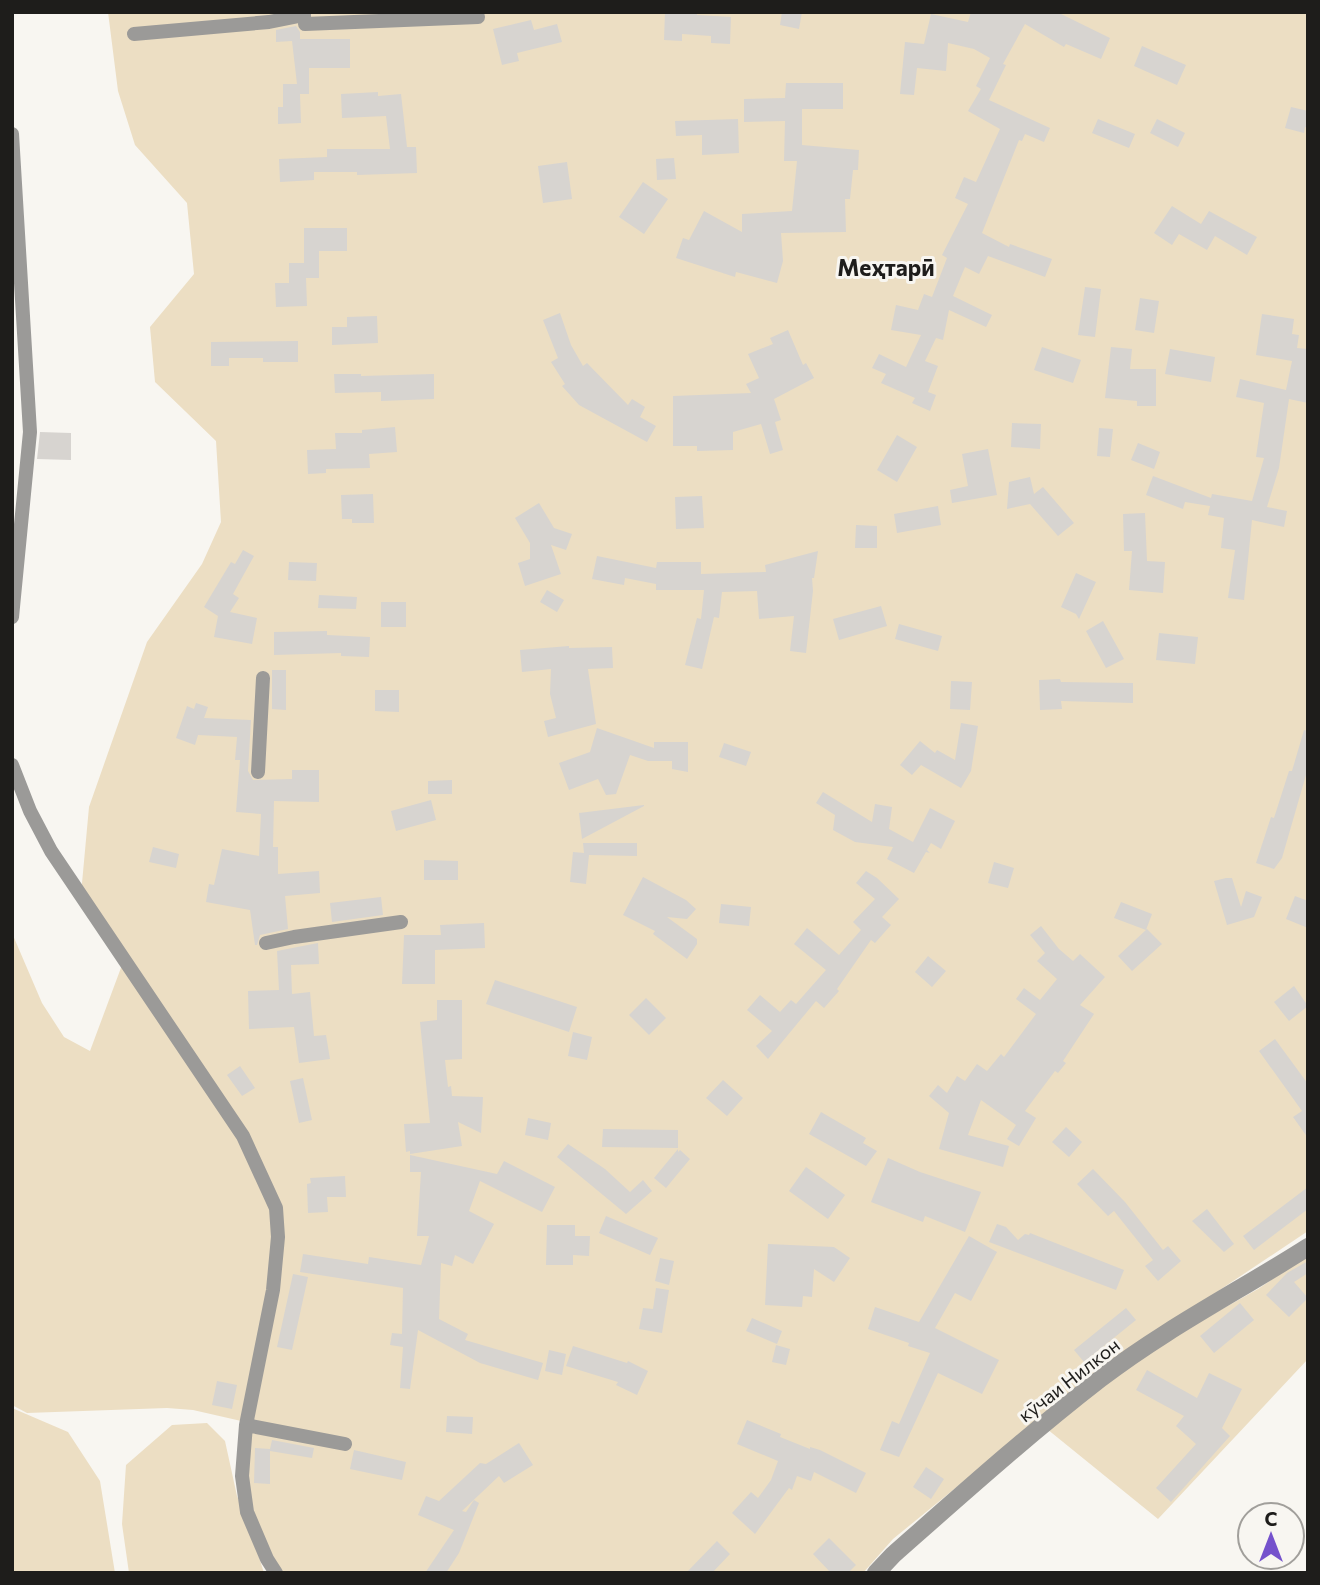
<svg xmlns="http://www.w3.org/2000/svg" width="1320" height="1585" font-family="Commissioner,sans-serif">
	<rect width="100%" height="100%" fill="#f8f6f1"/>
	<path fill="#ecdec3" d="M108,12H1308V1231L1100,1370L893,1539L863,1573H281L250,1512L246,1466L250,1423L193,1410L167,1408L27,1413L12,1405V933L42,1003L64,1037L90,1051L125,957L81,894L89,807L147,642L202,564L221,522L216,441L155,382L150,327L194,274L187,203L135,145L118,91Z
		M1308,1255V1359L1158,1519L1047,1429L1149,1350L1258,1289Z
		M12,1408L68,1432L100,1481L115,1573H12Z
		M207,1423L225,1441L237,1496L246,1516L264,1573H129L122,1524L126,1465L172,1425Z"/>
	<path fill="#d7d4d0" d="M665,12H697V15L731,17L730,44L711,43V36L682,34V41L664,40Z
		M782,12H802L799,29L780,25Z
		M971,12H1057L1110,38L1101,59L1066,44L1064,47L1025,24L1003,64L1006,65L989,100L1050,128L1044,142L1025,134L1022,141L1019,140L982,233L1009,247L1010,244L1052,259L1045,277L988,256L979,274L965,267L953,296L992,315L986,327L949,310L943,340L936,338L925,361L938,366L928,392L936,395L930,411L912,403L915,398L881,383L886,374L872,368L879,354L906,367L921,335L891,330L896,305L918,310L924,294L932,297L947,258L942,255L968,204L955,198L964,177L976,182L1000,129L968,111L981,89L976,86L990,58L974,49L948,43L946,71L917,68L914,95L900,94L905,42L924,44L931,14L968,22Z
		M531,20L534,30L557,24L562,42L517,53L519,61L502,65L493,29Z
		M296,26L300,32V39H350V68H309V94H300L301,123L278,124V107H283V84H297L292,41L276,42V30Z
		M1142,46L1186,65L1177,85L1134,66Z
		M786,83H843V109H802V145L859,150L858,170H853L850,199H845L846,232L781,233L783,261L777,283L736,272L735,277L676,258L683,238L689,240L704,211L742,232V214L792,211L797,161H784L785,121L744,122V99L785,98Z
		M378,92V96L401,94L407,147H416L417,173L357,175V172H314V180L280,182L279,159L327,157V149H390L386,116L342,118L341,94Z
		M1291,107L1308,111V128L1305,127L1304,133L1285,128Z
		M738,119L739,153L702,155V135L676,136L675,121Z
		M1098,119L1135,134L1129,148L1092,133Z
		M1157,119L1185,133L1178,147L1150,133Z
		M674,158L676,179L657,180L656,159Z
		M567,162L572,199L543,203L538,166Z
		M643,182L668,199L644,234L619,217Z
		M1172,206L1201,224L1209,211L1257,237L1247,255L1215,236L1207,250L1179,234L1172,245L1154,233Z
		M304,228H347V251H319V278H306L307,306L276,307L275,283H289V263H304Z
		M1085,287L1101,289L1095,337L1078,335Z
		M1140,298L1159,301L1154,333L1135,330Z
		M560,313L571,345L583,366L587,363L628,405L632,399L645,407L640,417L656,426L647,442L579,405L562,386L565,384L551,362L558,358L543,320Z
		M1262,314L1294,319L1292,334L1299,335L1297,348L1308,349V403L1289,399L1279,468L1267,507L1287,511L1284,527L1252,520L1244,600L1228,598L1235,550L1221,548L1224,518L1208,515L1210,506L1185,502L1183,509L1146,495L1153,476L1211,498L1212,494L1252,501L1264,458L1256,457L1264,403L1236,397L1240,379L1286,390L1292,361L1256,355Z
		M377,316L378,343L332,345V327H347V317Z
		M788,330L803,365L806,363L814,378L774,399L781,420L775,422L783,450L770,454L761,424L733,432V450L697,451V446H673V396L751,393L746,384L759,378L748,354L773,344L770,338Z
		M298,341V362H263V358H229V366H211V342Z
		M1042,347L1081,360L1073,383L1034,370Z
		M1111,347L1132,349L1130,369H1156V406H1137V401L1105,398Z
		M1170,349L1215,357L1211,382L1165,374Z
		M334,374H361V376L434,374V399L381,401V392L335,393Z
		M1012,423L1041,424L1040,449L1011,447Z
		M395,427L397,452L369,454L370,468L326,469V473L308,474L307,450L336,449L335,433H362V430Z
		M1099,428L1113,429L1110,457L1097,456Z
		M40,432L71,433V460L37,459Z
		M897,435L917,447L897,482L877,470Z
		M1138,443L1160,452L1154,469L1131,460Z
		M988,449L997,495L952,503L950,490L968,486L962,454Z
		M1030,477L1034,494L1043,487L1074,523L1058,536L1030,504L1007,509L1009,482Z
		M373,494L374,523H352V519H342L341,495Z
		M702,496L704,528L676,529L675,497Z
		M539,503L554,528L572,534L566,550L551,545L561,574L525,586L518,563L530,559V543L515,518Z
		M938,506L941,525L897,533L894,514Z
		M1145,513L1147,561L1165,562L1163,593L1129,590L1132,551H1124L1123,514Z
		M856,525L877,526V548H855Z
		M243,550L254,556L233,594L239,598L230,612L257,618L252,644L214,637L218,616L204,607L231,562L235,564Z
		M818,551L814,578H812L813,591L806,653L790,651L794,616L759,619L757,591L722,592L719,618L714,617L702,669L685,665L697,618L701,619L704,590H656V584L625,578L624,585L592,579L597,556L656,568L657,562H701V574L766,572L765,565Z
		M289,562L317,563L316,581L288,580Z
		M1076,573L1096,582L1079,619L1076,614L1061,607Z
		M547,590L564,600L557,612L540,602Z
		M319,595L357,597L356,609L318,608Z
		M381,602H406V627H381Z
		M881,606L887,626L839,640L833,619Z
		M1103,621L1124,659L1106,668L1086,631Z
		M899,624L942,636L938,651L895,639Z
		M327,631V635L370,637L369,657L341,656V653L274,655V632Z
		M1159,633L1198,637L1195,664L1156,660Z
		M569,646V648L612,647L613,668L588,669L596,724L548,737L544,721L556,718L550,694L551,669L522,672L520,650Z
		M272,670H286V710L272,709Z
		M1060,679L1061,682L1133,683V703L1061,701L1062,709L1040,710L1039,680Z
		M951,681L972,682L970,710L950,709Z
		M375,690H399V712L375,711Z
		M196,703L208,707L204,718L251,720L248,771L253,780L292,779V770H319V802L274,801L273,847H278V874L319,871L320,893L285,896L288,929L260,935L257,945H255L250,910L206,902L209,884L214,885L222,849L259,856L261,814L236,812L240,760H235L237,737L198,735L195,745L176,738L187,706L194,709Z
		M961,723L978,726L971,771L961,788L921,765L912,775L900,765L920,741L935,753L937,750L955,760Z
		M597,728L654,748V742H688V772L672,769V761H648L630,755L616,794L606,795L598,779L569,790L559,763L590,752Z
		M1304,730L1308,731V768L1282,858L1274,869L1256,863L1271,817L1274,818L1289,771H1292Z
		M724,743L751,752L746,766L719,757Z
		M452,780V794H428V781Z
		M823,792L872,822L875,804L892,807L889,829L913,842L930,808L955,821L941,849L931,843L927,850L930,853L926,852L914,873L887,859L893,847L855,842L833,830L835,815L816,803Z
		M431,800L436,820L396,831L391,811Z
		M644,805V806L582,839L579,813Z
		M583,843H637V856L589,855L586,884L570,882L573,852L584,853Z
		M153,847L179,854L176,868L149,862Z
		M424,860L458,861V880H424Z
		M994,862L1014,868L1008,888L988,883Z
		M866,871L877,878L899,899L882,917L891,925L875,943L871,940L837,989L839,991L824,1008L816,1001L768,1059L756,1046L772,1031L747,1010L760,995L780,1012L791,1000L796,1004L826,970L794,944L807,928L839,955L861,930L853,922L875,899L856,883Z
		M643,877L686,900L696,909L687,919L667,917L697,939V944L687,959L653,934L655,931L623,915Z
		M1226,878H1232L1241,907L1246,891L1262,897L1254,917L1227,925L1214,881Z
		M1295,896L1308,901V928L1286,919Z
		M381,897L383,915L332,922L330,903Z
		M1121,902L1152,914L1146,930L1114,918Z
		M721,904L751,907L749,926L719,923Z
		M484,923L485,948L435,950V984H402L404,935H441L440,925Z
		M1041,926L1059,949L1073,961L1080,954L1105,977L1080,1005L1094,1014L1063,1061L1066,1063L1058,1073L1055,1071L1025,1111L1036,1118L1019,1146L1007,1139L1016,1125L981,1100L968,1135L1009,1146L1003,1167L939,1149L949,1113L929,1096L938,1085L947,1093L957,1076L965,1081L977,1064L987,1071L1001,1054L1004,1057L1036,1014L1016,999L1024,988L1040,1000L1057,979L1037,961L1045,953L1030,935Z
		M1147,929L1162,944L1132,971L1118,956Z
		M318,943L319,964L291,965L292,994L310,992L314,1036L326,1035L330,1059L299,1063L294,1027L249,1029L248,991L279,990L277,951Z
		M928,956L946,971L932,987L915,972Z
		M495,980L577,1007L569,1032L486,1004Z
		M1294,986L1308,1006L1289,1021L1274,1002Z
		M646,998L666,1018L649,1035L629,1015Z
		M437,1000H462V1059L445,1060L448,1087L451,1086L452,1096L483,1097L481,1133L458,1122L462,1146L410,1154V1151L406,1152L404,1124L430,1123L420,1022L437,1020Z
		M573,1032L592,1037L587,1060L568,1056Z
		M1275,1039L1308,1084V1138L1293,1117L1302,1111L1259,1051Z
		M240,1066L255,1088L242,1096L227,1075Z
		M303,1078L312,1120L299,1123L290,1081Z
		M723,1080L743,1098L727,1116L706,1098Z
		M821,1112L866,1138L863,1143L877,1151L866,1166L809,1134Z
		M528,1118L551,1123L548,1140L525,1135Z
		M1066,1127L1082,1142L1069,1157L1052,1142Z
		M603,1129L678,1130V1148L602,1147Z
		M568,1144L605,1169L630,1192L643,1180L652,1191L626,1214L557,1157Z
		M678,1149V1152L680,1150L690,1159L666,1188L654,1178Z
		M410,1155L497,1174L504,1161L555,1187L542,1212L480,1181L469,1211L494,1224L473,1264L455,1255L452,1266L441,1263L439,1319L468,1334L465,1340L543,1363L538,1380L480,1363L418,1330L410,1389L400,1388L403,1347L390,1345L392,1333L402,1334L403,1288L300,1272L303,1254L368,1264L369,1257L421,1265L429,1236H417L421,1172H410Z
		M888,1158L920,1172L981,1192L965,1232L925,1216L923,1222L871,1202Z
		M806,1167L845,1195L828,1219L789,1191Z
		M1093,1169L1125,1202L1163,1250L1168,1246L1181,1261L1158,1281L1145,1266L1153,1260L1114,1211L1108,1216L1077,1184Z
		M345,1176L346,1197H327L328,1212L308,1213L307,1184L311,1183L310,1178Z
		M1308,1187V1209L1254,1250L1243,1236Z
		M1207,1209L1234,1244L1224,1252L1192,1221Z
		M606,1216L658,1238L650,1255L599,1233Z
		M997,1224L1006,1227L1018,1240L1025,1234L1029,1235L1030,1233L1124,1270L1116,1290L989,1242Z
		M547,1225H575V1236H590L589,1256L573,1255V1265H546Z
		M969,1236L997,1252L971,1301L955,1293L935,1328L999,1360L982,1394L938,1373L899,1457L880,1450L892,1421L899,1424L930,1353L908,1346L909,1343L868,1329L875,1307L919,1322Z
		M768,1244L834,1247L850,1258L834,1282L814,1269L812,1297L803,1296L802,1307L765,1305Z
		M660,1258L674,1261L669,1285L655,1281Z
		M1308,1261V1273L1294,1282L1308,1298L1289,1317L1266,1295L1287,1273Z
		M293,1274L308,1277L292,1350L277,1347Z
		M656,1288L669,1290L662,1333L639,1329L643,1308L653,1309Z
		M1240,1303L1254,1320L1214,1353L1200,1336Z
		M1126,1308L1136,1320L1084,1362L1074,1350Z
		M752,1318L782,1331L777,1344L746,1331Z
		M776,1345L790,1349L786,1365L772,1362Z
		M573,1346L627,1363L628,1361L648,1371L637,1395L616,1385L618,1382L566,1366Z
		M549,1350L566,1354L562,1375L545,1371Z
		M1147,1370L1197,1398L1209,1373L1242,1389L1222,1428L1230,1436L1171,1502L1156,1488L1196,1444L1176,1426L1184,1416L1136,1390Z
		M217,1381L237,1385L232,1409L212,1405Z
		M447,1416L473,1417L472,1434L446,1432Z
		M747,1420L781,1434L780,1437L810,1449V1447L820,1450L866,1473L856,1493L814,1472L811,1481L797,1476L792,1490L789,1488L755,1534L732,1513L751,1492L758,1498L771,1480L778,1461L737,1444Z
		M272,1440L314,1448L312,1458L270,1451V1484L254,1483L255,1448L270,1449Z
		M519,1443L533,1465L504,1483L499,1476L462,1511L466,1512L474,1500L479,1503L459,1553L446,1573H425L454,1530L418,1515L426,1496L439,1501L480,1463L486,1464Z
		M354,1450L406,1462L402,1480L350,1469Z
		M926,1467L944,1479L931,1499L913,1487Z
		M829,1538L856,1565L848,1573H831L813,1554Z
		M717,1541L730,1554L712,1573H686Z"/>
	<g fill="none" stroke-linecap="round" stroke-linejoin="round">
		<path stroke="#9b9a98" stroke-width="14" d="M305,24L478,17
			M134,34L269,22L304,15
			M12,134L30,432L12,617
			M12,765L30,811L51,851L243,1136L276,1208L278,1237L273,1290L246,1425L242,1476L247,1512L267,1559L276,1573
			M258,772L263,678
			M266,943L294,937L401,922
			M246,1425L345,1444"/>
		<path stroke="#9b9a98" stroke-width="18" d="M876,1573L893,1555C961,1495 1029,1434 1100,1379C1165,1329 1239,1291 1308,1247"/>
	</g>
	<g text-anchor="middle" stroke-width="6" stroke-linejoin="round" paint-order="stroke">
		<g font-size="19" fill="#1e1d1b" stroke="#f8f6f1">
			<text transform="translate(1069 1380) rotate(-38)" y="7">кӯчаи Нилкон</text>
		</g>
		<g font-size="23" font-weight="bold" fill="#1e1d1b" stroke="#f8f6f1">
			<text x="886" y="276">Меҳтарӣ</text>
		</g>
	</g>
	<rect width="1320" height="1585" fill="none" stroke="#1e1d1b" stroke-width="28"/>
	<g transform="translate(1271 1536)"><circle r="33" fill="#f8f6f1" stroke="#a19f9b" stroke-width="2"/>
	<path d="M0-5L12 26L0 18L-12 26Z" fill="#7552cc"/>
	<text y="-10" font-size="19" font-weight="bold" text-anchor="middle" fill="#1e1d1b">С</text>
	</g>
</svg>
